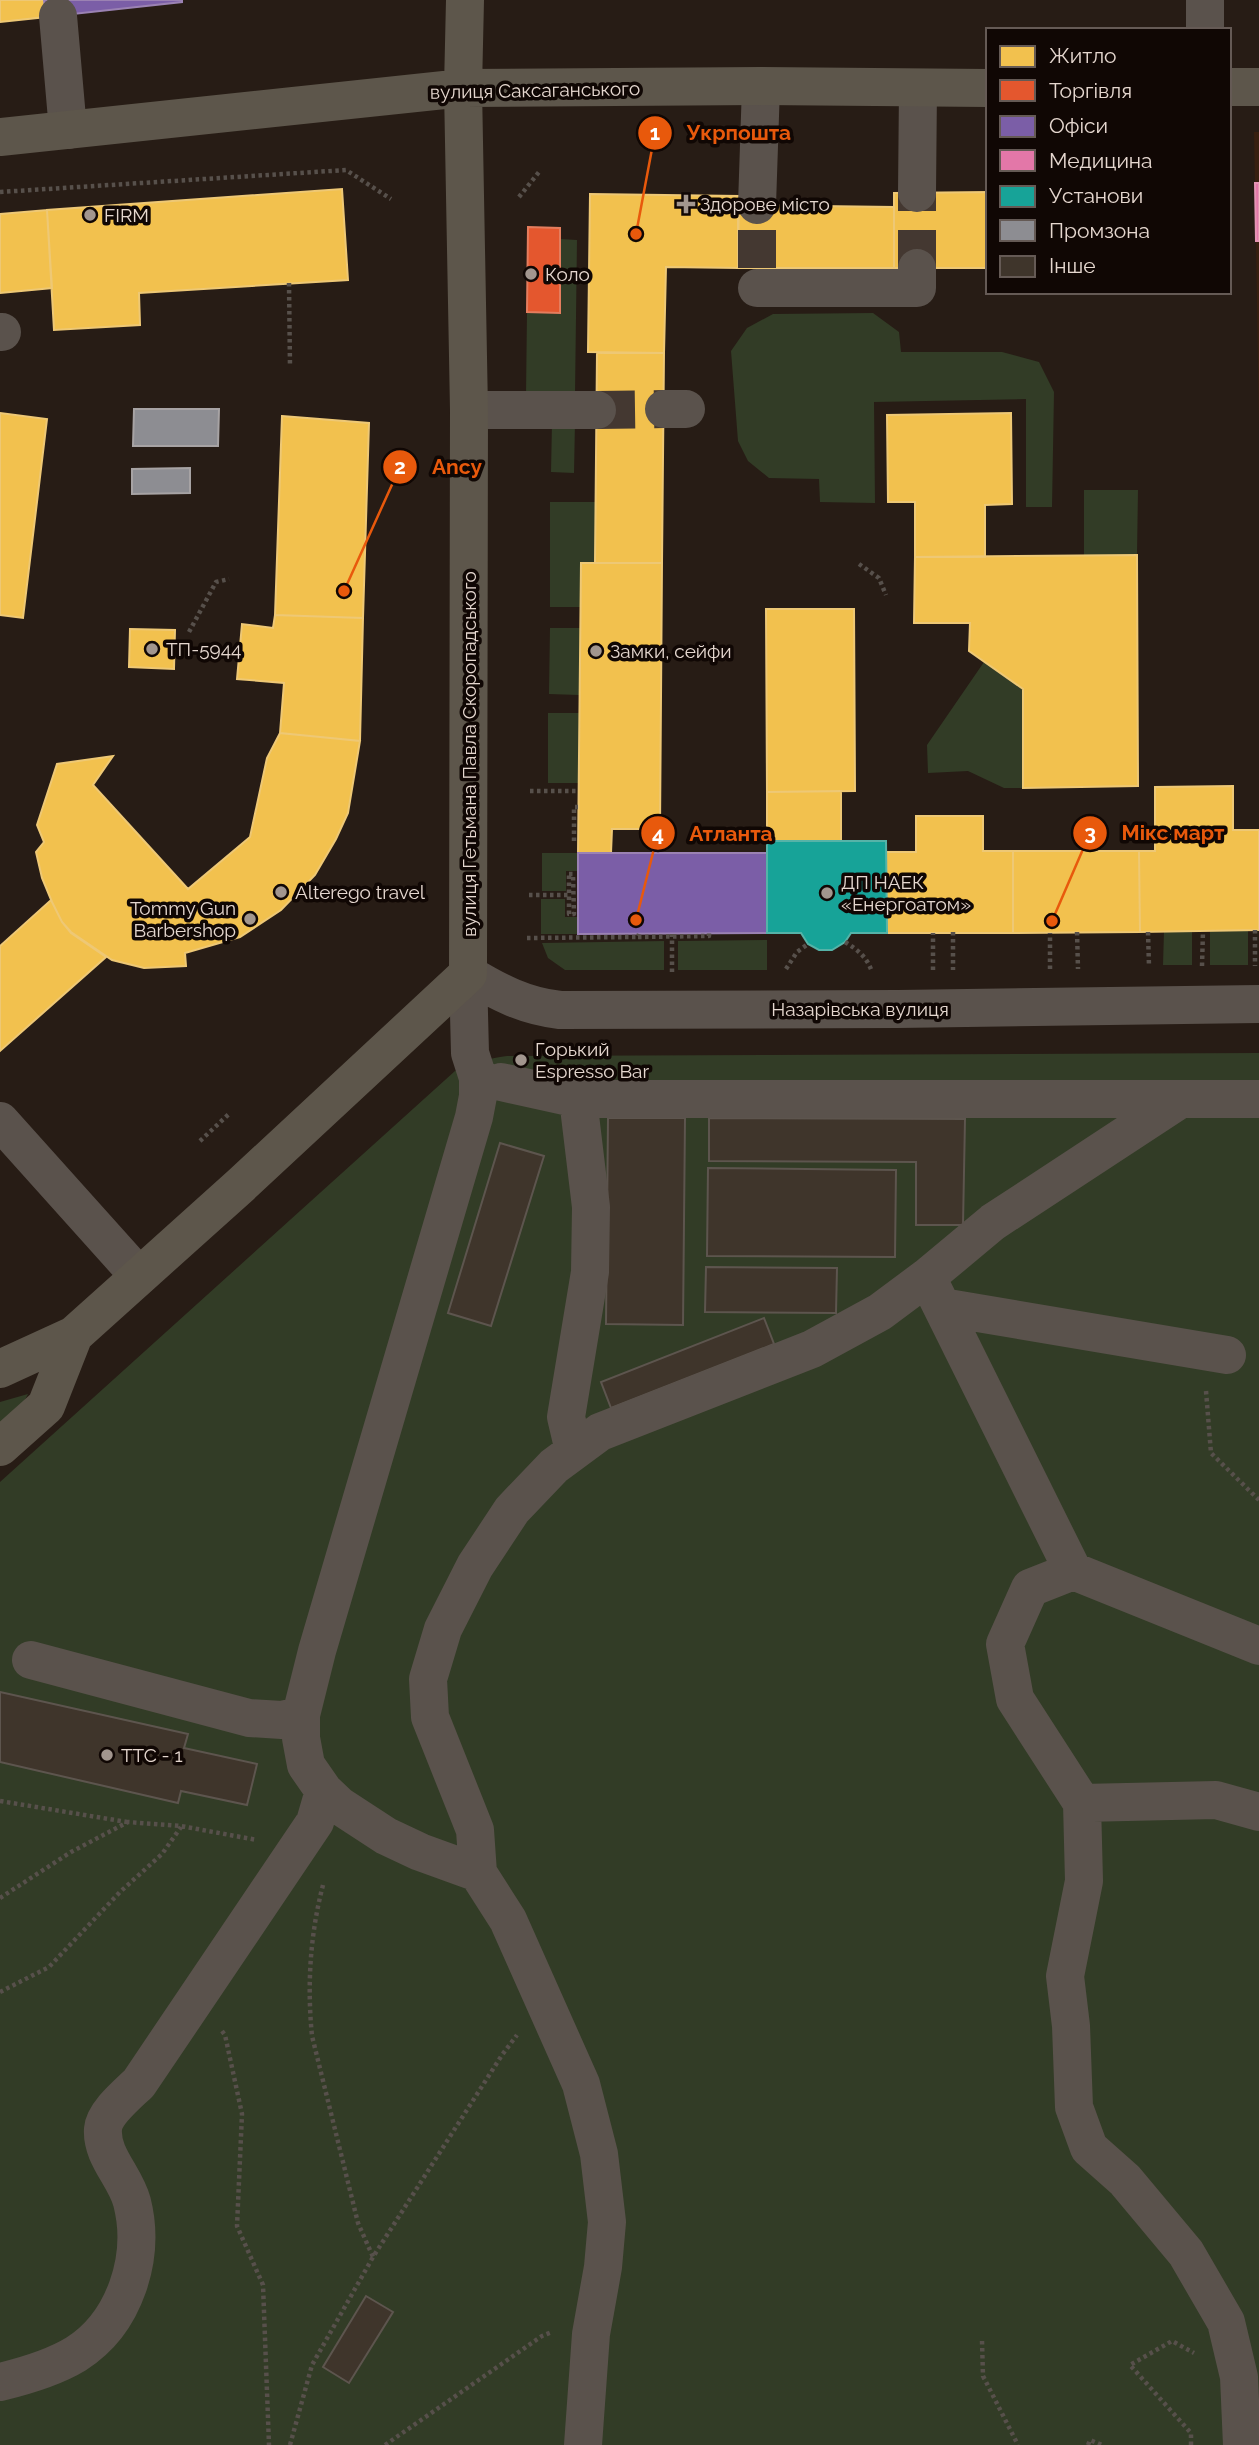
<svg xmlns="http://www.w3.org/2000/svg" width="1259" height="2445" font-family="Raleway,sans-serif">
	<rect width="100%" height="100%" fill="#271c15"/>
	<path fill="#371f10" d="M1254,132H1259V429L1256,241Z"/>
	<path fill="#323c26" d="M560,239L577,240L575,395H526L527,312H560Z
		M873,313L899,332L901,352H1002L1039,362L1054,392L1052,507H1026V399L874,402L875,503L820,502L819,479L769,478L748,461L738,441L731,351L747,328L773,314Z
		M552,422H575L574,473L551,472Z
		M1084,490H1138L1137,555H1084Z
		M550,502H596L595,563H581L580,607H550Z
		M550,628H580L579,695L549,694Z
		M984,662L1023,689V788H1004L968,771L928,773L927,745Z
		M548,713H579V783H548Z
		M542,853H578V871H566V891H542Z
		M541,899H565V917H577L578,934H541Z
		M1248,930V965H1210V931Z
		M1164,931H1192V965H1163Z
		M767,940V970H678V941Z
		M664,941V970H565L548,958L542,943Z
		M1259,1053V2445H0V1482L455,1071C472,1064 488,1058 507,1056Z
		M28,1394L12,1425L0,1436V1402Z"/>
	<path fill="#f2c14e" stroke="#eec875" stroke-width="2" d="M0,0H44L46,17L0,22Z
		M342,189L348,280L139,293L140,325L54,330L47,210Z
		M988,192V268H894V193Z
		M590,194L739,196L738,268L666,267L664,353L588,352Z
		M738,205L894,207V268H738Z
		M47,210L52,288L0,293V214Z
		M597,353H664L662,563H595Z
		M0,413L47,419L23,618L0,615Z
		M1011,413L1012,504L985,505V557H915V502H888L887,415Z
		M282,416L369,423L363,618L275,615Z
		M1137,555L1138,786L1023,788V689L969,651L970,623H914L915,557Z
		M581,563H662L660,829H612L611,853H578Z
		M766,609H854L855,791L767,792Z
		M275,615L363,618L360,741L280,733L284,683L237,679L242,624L273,628Z
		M130,629L175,630L174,669L129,667Z
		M280,733L360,741L348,813L336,839L315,875L281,910L240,937L185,953L186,966L144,968L112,960L71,932L62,922L52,902L42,878L36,852L44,842L37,825L57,764L113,756L93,785L188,889L250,837L267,758Z
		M1233,786V830H1259V930L1140,932L1139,851H1155V787Z
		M841,791V841H767V792Z
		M916,816H983V851H1013V933H887L886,852H916Z
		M1013,851H1139L1140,932L1013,933Z
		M51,900L62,922L71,933L106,957L0,1051V946Z"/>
	<path fill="#e4572e" stroke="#e47d5e" stroke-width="2" d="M528,227L560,228V313L527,312Z"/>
	<path fill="#7b5ea7" stroke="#9b82b3" stroke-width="2" d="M44,0H182V2L46,17Z
		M578,853H767V933L578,934Z"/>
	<path fill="#e377a8" stroke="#e494b4" stroke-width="2" d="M1255,183H1259V241H1256Z"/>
	<path fill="#17a398" stroke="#55b3a8" stroke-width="2" d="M767,841H886L887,933H851L845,942L832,950H819L808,944L801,933H767Z"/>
	<path fill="#8d8d92" stroke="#a7a3a4" stroke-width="2" d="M134,409H219L218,446H133Z
		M190,468V493L132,494V469Z"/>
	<path fill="#3f352b" stroke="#5d554e" stroke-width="2" d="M608,1118H685L683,1325L606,1324Z
		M709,1118L965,1119L963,1225H916V1162L709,1161Z
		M500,1143L544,1156L491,1326L448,1313Z
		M708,1168L896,1170L895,1257L707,1256Z
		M706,1267L837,1268L836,1313L705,1312Z
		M764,1318L774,1344L611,1408L601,1382Z
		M0,1692L188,1734L184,1748L257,1764L247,1805L181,1791L178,1803L0,1762Z
		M366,2296L393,2312L349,2383L323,2367Z"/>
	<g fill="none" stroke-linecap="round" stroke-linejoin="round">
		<path stroke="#443831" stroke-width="38" stroke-dasharray="38 19" stroke-linecap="butt" d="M757,268V205
			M917,268V193
			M597,410L664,409"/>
		<path stroke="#57504b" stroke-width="4.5" stroke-dasharray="3.5 3.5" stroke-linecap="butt" d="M0,192L346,170L391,199
			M519,197L539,172
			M289,283L290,367
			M859,564L879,578L886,595
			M189,632L216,582L229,579
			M530,791H579
			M574,841V807H578
			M569,874H573L574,914H569Z
			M529,895H569
			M1255,930V966
			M953,932V970
			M1077,932L1078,969
			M1148,932L1149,966
			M638,937L709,936V933
			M527,938L638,937L639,934
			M845,942C858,950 867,957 872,972
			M1202,966L1203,931
			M786,969L797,952L808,944
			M1050,969V933
			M933,970V933
			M672,972V934
			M200,1141L230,1113
			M1206,1391L1211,1453L1259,1500
			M0,1801L127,1822
			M323,1885C310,1935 307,1985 312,2036L358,2223L373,2257
			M0,1898L71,1852L128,1822L181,1826L257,1840
			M0,1992L49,1967L120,1892L162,1854L181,1827
			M222,2031L225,2035L242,2114L237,2226L263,2285L269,2445
			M982,2341L983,2376L1018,2445
			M290,2445L312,2365L373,2257L502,2055L517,2035
			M385,2445L542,2336L552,2332
			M1088,2445L1090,2440L1102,2445
			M1191,2445V2433L1130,2365L1172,2341L1194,2353"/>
		<path stroke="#5a524c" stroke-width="38" d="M58,16L68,130
			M1205,30V0
			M917,193L918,88
			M757,205L761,86
			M757,288H917V268
			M0,332H2
			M664,409H686
			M469,410H597
			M468,974L470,1053L478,1078V1096L474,1117L317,1651L301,1715V1738L306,1765L324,1791L340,1806L386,1836L420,1852L478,1873L508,1920L581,2084L599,2154L607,2222L603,2267L591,2334L583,2445
			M468,974C498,992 524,1006 560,1010L898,1009L1259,1004
			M501,1082L578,1099H1259
			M0,1121L139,1276
			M927,1277L993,1222L1179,1100
			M942,1307L1227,1355
			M574,1451L566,1417L590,1272L591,1207L578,1099
			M1073,1571L1030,1588L1005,1644L1015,1699L1082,1803L1084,1881L1065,1976L1071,2026L1074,2107L1089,2148L1125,2180L1186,2253L1226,2322L1239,2377L1242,2445
			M31,1660L249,1718L282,1720L301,1715
			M1082,1803L1216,1800L1259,1812
			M478,1873L475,1830L430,1717L428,1679L443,1629L475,1566L512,1510L554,1466L600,1432L812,1349L880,1312L927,1277L1073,1571L1259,1646
			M0,2382C25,2376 53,2368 76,2354C125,2323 146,2257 132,2202C125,2176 101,2156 103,2129C104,2113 129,2093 139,2083L315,1822L324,1791"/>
		<path stroke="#5d564b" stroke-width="38" d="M1229,87H1259
			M0,137L463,88L761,86L988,88
			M0,1369L74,1335L241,1185L468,974L469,410L463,88L465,0
			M0,1447L46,1406L74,1335"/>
	</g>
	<g fill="#a2968e" stroke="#100704" stroke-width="2.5">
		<path d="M682.5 193.5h7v7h7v7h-7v7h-7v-7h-7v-7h7z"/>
		<circle cx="90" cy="215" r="7"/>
		<circle cx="531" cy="274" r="7"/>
		<circle cx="152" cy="649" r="7"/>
		<circle cx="596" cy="651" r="7"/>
		<circle cx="281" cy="892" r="7"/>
		<circle cx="827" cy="893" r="7"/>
		<circle cx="250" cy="919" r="7"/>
		<circle cx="521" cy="1060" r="7"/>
		<circle cx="107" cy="1755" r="7"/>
	</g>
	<g text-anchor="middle" stroke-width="7" stroke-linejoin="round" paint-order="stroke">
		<g font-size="19" fill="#e5d7cf" stroke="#100704">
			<text transform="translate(535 90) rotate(-1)" y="7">вулиця Саксаганського</text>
			<text transform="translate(469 754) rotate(-90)" y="7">вулиця Гетьмана Павла Скоропадського</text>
			<text x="860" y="1016">Назарівська вулиця</text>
		</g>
		<g font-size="19" fill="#e5d7cf" stroke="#100704" text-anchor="start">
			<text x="700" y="211">Здорове місто</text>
			<text x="104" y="222">FIRM</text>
			<text x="545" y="281">Коло</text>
			<text x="166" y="656">ТП-5944</text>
			<text x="610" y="658">Замки, сейфи</text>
			<text x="841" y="889">ДП НАЕК<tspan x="841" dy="22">«Енергоатом»</tspan></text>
			<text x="295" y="899">Alterego travel</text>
			<text x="236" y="915" text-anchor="end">Tommy Gun<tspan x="236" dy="22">Barbershop</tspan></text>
			<text x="535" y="1056">Горький<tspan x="535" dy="22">Espresso Bar</tspan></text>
			<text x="121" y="1762">ТТС - 1</text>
		</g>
	</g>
	<path fill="none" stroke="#e8590c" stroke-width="2.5" d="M636 234L655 133M344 591L400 467M1052 921L1090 833M636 920L658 833"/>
	<g fill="#e8590c" stroke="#100704" stroke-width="2.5">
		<circle cx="636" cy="234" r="7"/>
		<circle cx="344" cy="591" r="7"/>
		<circle cx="1052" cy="921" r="7"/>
		<circle cx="636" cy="920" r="7"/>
		<circle cx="655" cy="133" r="18"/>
		<circle cx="400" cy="467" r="18"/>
		<circle cx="1090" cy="833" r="18"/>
		<circle cx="658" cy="833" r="18"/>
	</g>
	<g font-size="21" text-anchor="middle" font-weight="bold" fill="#fff">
		<text x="655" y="140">1</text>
		<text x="400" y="474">2</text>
		<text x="1090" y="840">3</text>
		<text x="658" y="841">4</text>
	</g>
	<g font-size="21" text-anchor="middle" font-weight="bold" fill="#e8590c" stroke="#100704" stroke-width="7" stroke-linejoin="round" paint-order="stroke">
		<text x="739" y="140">Укрпошта</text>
		<text x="457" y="474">Ancy</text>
		<text x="1173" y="840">Мікс март</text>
		<text x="731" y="841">Атланта</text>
	</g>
	<rect x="986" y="28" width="245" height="266" fill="#100704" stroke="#655a55" stroke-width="2"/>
	<rect x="1000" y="46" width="35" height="21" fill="#f2c14e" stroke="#655a55" stroke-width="2"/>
	<text x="1049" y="63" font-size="21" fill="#e5d7cf">Житло</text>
	<rect x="1000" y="80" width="35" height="21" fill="#e4572e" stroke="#655a55" stroke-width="2"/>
	<text x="1049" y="98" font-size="21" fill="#e5d7cf">Торгівля</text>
	<rect x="1000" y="116" width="35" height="21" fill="#7b5ea7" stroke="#655a55" stroke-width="2"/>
	<text x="1049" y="133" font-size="21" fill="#e5d7cf">Офіси</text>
	<rect x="1000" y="150" width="35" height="21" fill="#e377a8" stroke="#655a55" stroke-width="2"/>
	<text x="1049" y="168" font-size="21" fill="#e5d7cf">Медицина</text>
	<rect x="1000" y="186" width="35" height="21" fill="#17a398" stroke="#655a55" stroke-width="2"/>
	<text x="1049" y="203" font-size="21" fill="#e5d7cf">Установи</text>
	<rect x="1000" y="220" width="35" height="21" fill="#8d8d92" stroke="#655a55" stroke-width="2"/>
	<text x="1049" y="238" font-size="21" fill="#e5d7cf">Промзона</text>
	<rect x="1000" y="256" width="35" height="21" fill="#3f352b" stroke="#655a55" stroke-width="2"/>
	<text x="1049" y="273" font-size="21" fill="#e5d7cf">Інше</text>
</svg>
